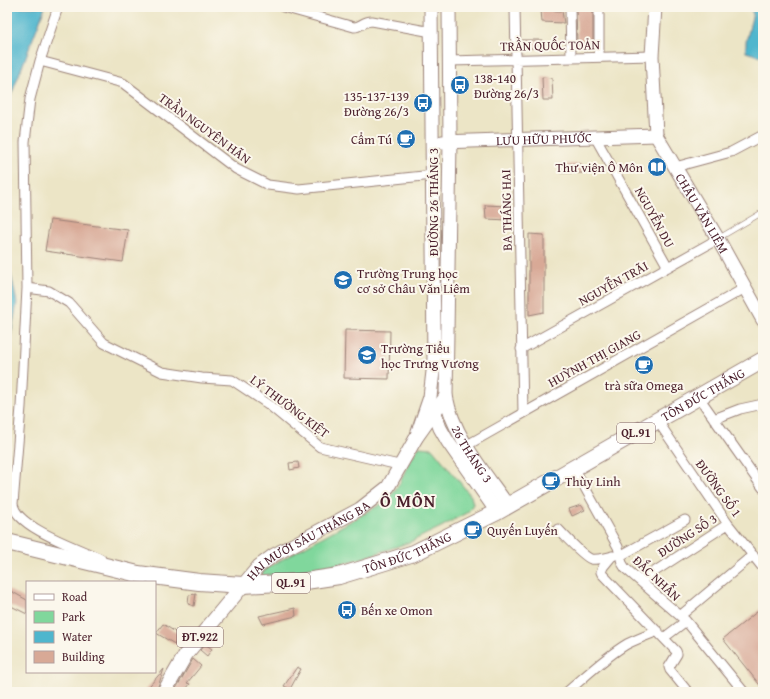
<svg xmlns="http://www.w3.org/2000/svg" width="770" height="699" font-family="'Gentium Book Plus',serif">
	<rect width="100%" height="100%" fill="#fbf7ec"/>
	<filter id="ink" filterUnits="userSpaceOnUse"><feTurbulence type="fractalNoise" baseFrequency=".025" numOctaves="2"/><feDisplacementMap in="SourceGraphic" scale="8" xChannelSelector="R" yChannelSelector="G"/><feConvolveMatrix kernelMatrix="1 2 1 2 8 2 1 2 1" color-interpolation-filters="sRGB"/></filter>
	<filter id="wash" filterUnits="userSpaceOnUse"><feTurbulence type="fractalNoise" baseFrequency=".012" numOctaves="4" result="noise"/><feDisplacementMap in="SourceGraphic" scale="16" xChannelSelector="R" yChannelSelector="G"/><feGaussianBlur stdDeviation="0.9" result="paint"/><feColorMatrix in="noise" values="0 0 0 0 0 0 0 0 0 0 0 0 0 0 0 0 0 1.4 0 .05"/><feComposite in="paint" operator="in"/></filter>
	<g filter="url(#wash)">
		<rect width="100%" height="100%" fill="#ece5c6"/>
		<path fill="#80d79c" stroke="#657b64" d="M419,447L432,448L471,496L473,504L468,512L441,527L410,542L360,559L306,572L264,578L261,574L265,569L385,502L399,485L409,462Z"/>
		<path fill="#4fb6cd" stroke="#4c6a7c" d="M7,7H45L7,106L9,227L8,260L17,303L7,355Z
			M747,7H763V57L746,52V42L753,13Z"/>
		<g id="blocks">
			<path fill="#d8a996" d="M576,7H593V44L577,43Z
				M541,10L562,11L564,23L542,22Z
				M522,40H542V48H522Z
				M542,77L552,78L553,100H543Z
				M560,164H581L583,173H560Z
				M485,205L508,206L509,220L486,219Z
				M50,220L128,230L123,262L45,251Z
				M529,234L544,235V312L529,315Z
				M345,330L390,331L389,379L344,378Z
				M298,462L299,468L290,470L289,463Z
				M581,505L585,510L572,516L569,509Z
				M7,589L27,600V614L7,604Z
				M196,594L194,606L188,604L189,595Z
				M763,607V689L723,639Z
				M295,608L296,616L263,624L259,616Z
				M163,624L183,637L178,646L156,633Z
				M205,644L212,649L207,656L200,650Z
				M193,659L201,666L187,683L190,684L184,692H174Z
				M297,667L301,669L290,689L284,686Z
				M164,669L156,692H144Z"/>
		</g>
	</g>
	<g filter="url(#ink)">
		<use href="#blocks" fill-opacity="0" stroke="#9b8278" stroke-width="1"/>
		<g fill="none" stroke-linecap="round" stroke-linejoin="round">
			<g stroke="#9b8278" stroke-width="6">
				<path id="lane" d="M719,238L763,212"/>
			</g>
			<g stroke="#9b8278" stroke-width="11">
				<path id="street" d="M58,7L40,61L30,99L25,142L27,288L21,407L13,504C16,528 81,549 101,559
					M283,7L354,27C361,27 363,21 372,21L432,32
					M515,7L523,413
					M570,7L571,58
					M599,7V57
					M40,61L123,83L236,169L268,185L299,189L433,175
					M449,61L652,56
					M595,137L668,267
					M675,167L731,152L763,135
					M27,288L49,291L69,303L104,343L162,372L202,378L232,380L268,404L320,447L399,465
					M521,349L718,239
					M698,396L763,488
					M714,419L740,409L763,404
					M657,420L728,524L763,568
					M462,448L745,288
					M574,468L618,547L622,563L625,568L686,621L744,692
					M558,529C564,535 584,557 591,559C598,560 606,558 613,556
					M612,556L603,567L601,572L602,574L676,651L677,654L669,667L670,670L688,692
					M620,556L685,520
					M640,581L728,524
					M680,616L753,555
					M665,637L686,621
					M567,692C586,676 605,657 627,644C637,639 648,635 658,631"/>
			</g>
			<g stroke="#9b8278" stroke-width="15">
				<g id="secondary">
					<path id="s1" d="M449,7L450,141L446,396C453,436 485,473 508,506"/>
					<path id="s2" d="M655,7L652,56L656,135L718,239L763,320"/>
					<path id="s3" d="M442,142L656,135"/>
					<path d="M432,406L440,428L448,442L497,512"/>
					<path d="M416,438L430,397L434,363L431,7"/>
					<path id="s4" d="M243,585L259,566L274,555L360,509L388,487L416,438L446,396"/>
				</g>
			</g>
			<g stroke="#9b8278" stroke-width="16">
				<path id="primary" d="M164,692L186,654L243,585"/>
			</g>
			<g stroke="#9b8278" stroke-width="18">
				<g id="highway">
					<path id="s5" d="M7,542L138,574L199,582L243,585L299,582L339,576L372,566L414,553L497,512L763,360"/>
				</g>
			</g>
			<use href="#lane" stroke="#fff" stroke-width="4.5"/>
			<use href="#street" stroke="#fff" stroke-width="9"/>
			<use href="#secondary" stroke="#fff" stroke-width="13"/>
			<use href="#primary" stroke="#fff" stroke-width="14"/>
			<use href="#highway" stroke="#fff" stroke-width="16"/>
		</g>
	</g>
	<defs>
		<g id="bus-disc" transform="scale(1)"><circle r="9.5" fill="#1f6fb2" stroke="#fbf7ec"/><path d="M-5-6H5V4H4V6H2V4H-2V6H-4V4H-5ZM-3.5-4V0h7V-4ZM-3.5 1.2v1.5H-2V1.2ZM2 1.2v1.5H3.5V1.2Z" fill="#fff"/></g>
		<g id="cafe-disc" transform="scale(1)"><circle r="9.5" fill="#1f6fb2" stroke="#fbf7ec"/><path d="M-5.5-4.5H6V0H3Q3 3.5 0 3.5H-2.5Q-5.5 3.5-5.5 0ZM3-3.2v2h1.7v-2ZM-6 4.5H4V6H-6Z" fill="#fff"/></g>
		<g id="library-disc" transform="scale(1)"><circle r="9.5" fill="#1f6fb2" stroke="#fbf7ec"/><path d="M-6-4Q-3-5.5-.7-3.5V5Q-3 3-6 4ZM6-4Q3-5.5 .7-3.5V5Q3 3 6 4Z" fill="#fff"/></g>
		<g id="school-disc" transform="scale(1)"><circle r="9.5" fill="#1f6fb2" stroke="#fbf7ec"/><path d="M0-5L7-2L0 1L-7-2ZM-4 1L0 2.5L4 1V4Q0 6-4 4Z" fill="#fff"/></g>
	</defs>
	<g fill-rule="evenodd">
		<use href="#bus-disc" x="460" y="85"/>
		<use href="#bus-disc" x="423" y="103"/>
		<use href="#cafe-disc" x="406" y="139"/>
		<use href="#library-disc" x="657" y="167"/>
		<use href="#school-disc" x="343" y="280"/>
		<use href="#school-disc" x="367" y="355"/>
		<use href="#cafe-disc" x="644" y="365"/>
		<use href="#cafe-disc" x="551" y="481"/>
		<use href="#cafe-disc" x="473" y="530"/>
		<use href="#bus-disc" x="347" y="610"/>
	</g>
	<g text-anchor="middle" stroke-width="4" stroke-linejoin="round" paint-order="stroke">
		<g fill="#fbf7ec" stroke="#7f6065" stroke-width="1">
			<rect x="617" y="423" width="38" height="20" rx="3"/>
			<rect x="272" y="573" width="38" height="20" rx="3"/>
			<rect x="177" y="627" width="46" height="20" rx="3"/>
		</g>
		<g font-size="12" font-weight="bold" fill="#4a1f2b">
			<text x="636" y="437">QL.91</text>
			<text x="291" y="587">QL.91</text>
			<text x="200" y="641">ĐT.922</text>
		</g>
		<g font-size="13" fill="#4a1f2b" stroke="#fbf7ec">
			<text transform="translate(550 45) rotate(-1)" y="5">TRẦN QUỐC TOẢN</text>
			<text transform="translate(205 128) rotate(36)" y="5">TRẦN NGUYÊN HÃN</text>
			<text dy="5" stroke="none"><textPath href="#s3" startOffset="102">LƯU HỮU PHƯỚC</textPath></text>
			<text transform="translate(433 202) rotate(-90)" y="5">ĐƯỜNG 26 THÁNG 3</text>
			<text transform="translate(506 210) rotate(-91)" y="5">BA THÁNG HAI</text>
			<text dy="5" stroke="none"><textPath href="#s2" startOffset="219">CHÂU VĂN LIÊM</textPath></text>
			<text transform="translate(655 217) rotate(61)" y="5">NGUYỄN DU</text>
			<text transform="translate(613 283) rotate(-29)" y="5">NGUYỄN TRÃI</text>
			<text transform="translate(594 358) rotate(-29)" y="5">HUỲNH THỊ GIANG</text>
			<text dy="5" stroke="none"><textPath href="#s5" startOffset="745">TÔN ĐỨC THẮNG</textPath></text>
			<text transform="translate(290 406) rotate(37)" y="5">LÝ THƯỜNG KIỆT</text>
			<text dy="5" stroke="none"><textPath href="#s1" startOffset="453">26 THÁNG 3</textPath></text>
			<text transform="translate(719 488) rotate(54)" y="5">ĐƯỜNG SỐ 1</text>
			<text transform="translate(687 535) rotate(-33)" y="5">ĐƯỜNG SỐ 3</text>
			<text dy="5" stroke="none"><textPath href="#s4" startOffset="80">HAI MƯƠI SÁU THÁNG BA</textPath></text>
			<text dy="5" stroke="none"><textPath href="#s5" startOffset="409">TÔN ĐỨC THẮNG</textPath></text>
			<text transform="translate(657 578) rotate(43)" y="5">ĐẮC NHẪN</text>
		</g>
		<g font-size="13" fill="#4a1f2b" stroke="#fbf7ec" text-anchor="start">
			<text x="474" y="83">138-140<tspan x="474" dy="15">Đường 26/3</tspan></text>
			<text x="409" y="101" text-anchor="end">135-137-139<tspan x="409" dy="15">Đường 26/3</tspan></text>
			<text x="392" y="144" text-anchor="end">Cẩm Tú</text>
			<text x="643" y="172" text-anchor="end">Thư viện Ô Môn</text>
			<text x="357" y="278">Trường Trung học<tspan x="357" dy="15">cơ sở Châu Văn Liêm</tspan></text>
			<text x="381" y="353">Trường Tiểu<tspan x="381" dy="15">học Trưng Vương</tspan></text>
			<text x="644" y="390" text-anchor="middle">trà sữa Omega</text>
			<text x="565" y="486">Thùy Linh</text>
			<text x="487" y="535">Quyến Luyến</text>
			<text x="361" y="615">Bến xe Omon</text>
		</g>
		<g font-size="17" font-weight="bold" letter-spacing="1" fill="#4a1f2b" stroke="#fbf7ec">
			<text x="408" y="507">Ô MÔN</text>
		</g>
	</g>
	<rect width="770" height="699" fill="none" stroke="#fbf7ec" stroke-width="24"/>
	<rect x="26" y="581" width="130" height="92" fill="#fbf7ec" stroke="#b4a19f"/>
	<rect x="34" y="594" width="20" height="6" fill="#ffffff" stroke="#b4a19f"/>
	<text x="62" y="601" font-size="12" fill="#4a1f2b">Road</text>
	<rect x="34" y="611" width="20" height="12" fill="#80d79c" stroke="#b4a19f"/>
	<text x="62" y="621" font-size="12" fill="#4a1f2b">Park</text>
	<rect x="34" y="631" width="20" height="12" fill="#4fb6cd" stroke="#b4a19f"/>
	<text x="62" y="641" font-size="12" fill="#4a1f2b">Water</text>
	<rect x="34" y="651" width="20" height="12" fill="#d8a996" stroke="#b4a19f"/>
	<text x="62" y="661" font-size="12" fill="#4a1f2b">Building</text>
</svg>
